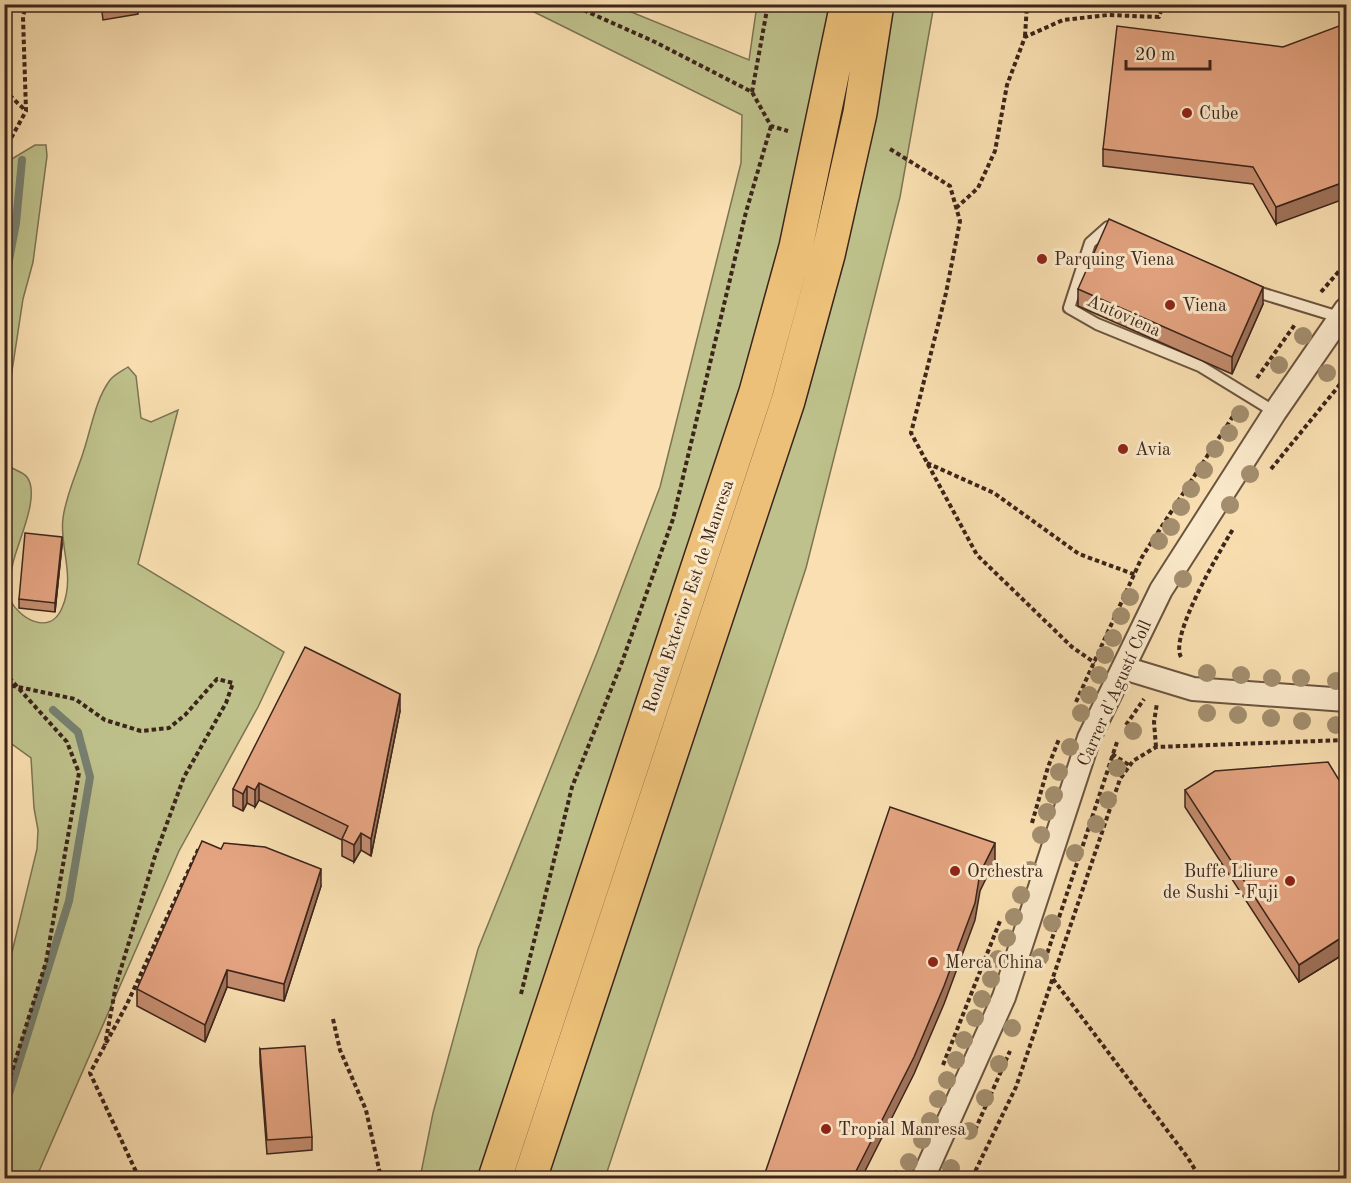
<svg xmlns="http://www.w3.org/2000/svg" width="1351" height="1183" font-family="'Old Standard TT',serif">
	<rect width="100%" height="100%" fill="#f9dfb1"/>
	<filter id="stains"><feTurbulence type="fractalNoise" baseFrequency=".00333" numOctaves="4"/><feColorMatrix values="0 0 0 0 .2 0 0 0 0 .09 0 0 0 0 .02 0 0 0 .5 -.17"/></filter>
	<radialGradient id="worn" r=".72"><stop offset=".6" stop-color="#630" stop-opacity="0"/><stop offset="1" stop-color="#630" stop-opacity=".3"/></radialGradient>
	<path fill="#bec18b" stroke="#7d7353" stroke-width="1.5" d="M520,5H614L749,60L757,5H934L900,197L806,568L605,1178H420L433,1113L478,949L597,653L660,487L741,163L742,115Z
		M35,145H46L47,156L33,262L23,299L5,417V163Z
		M128,367L136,376L141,418L151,422L178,410L138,564L284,652L258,707L179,851L36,1178H5V981L37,849L38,830L34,808L31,758L5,739V462C10,470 21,470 27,477C41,496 17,543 13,563C10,575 9,588 10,600C20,619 50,636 62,608C76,576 59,546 63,518C66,495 76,475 83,453C91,430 95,400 110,380C115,374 122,371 128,367Z"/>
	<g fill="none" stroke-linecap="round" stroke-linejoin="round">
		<path stroke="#778070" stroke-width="8" d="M4,37L5,4
			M4,48L8,83
			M4,287L16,223L22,160
			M4,1110L69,901L90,777L78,732L53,710"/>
		<g stroke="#6b5440" stroke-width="14">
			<path id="service" d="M1113,229L1108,227L1090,243L1069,308L1097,324L1200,366L1275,412
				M1251,290L1339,317"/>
		</g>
		<g stroke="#6b5440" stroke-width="26">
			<path id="minor" d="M1124,668L1193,689L1346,700
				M923,1178L1004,997L1089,738L1161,590L1275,412L1346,309"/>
		</g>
		<g stroke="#3c251b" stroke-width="36">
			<path id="trunk" d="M495,1178L756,392L796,247L847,4
				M530,1178L788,401L828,255L860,113L877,4"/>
		</g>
		<path stroke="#3c251b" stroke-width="4" stroke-dasharray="4.5 3" stroke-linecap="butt" d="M570,4L655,42L752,92L771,126L788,131
			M1025,36L1027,4
			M4,90L25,110
			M752,92L768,4
			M890,149L950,186L960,221L946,293L911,433L977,555L1072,647L1095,663
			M4,151L26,111L23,17L26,4
			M956,208L978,188L995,151L1007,85L1025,37L1063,20L1108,15L1159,17L1163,4
			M4,222L8,187L7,149
			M1321,292L1346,263
			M1257,378L1296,323
			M927,463L994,493L1079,554L1136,575
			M1271,469L1346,377
			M1181,657C1169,636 1220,551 1233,529
			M4,672L67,742L79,773L46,962L4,1097
			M4,684L75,699L105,720L141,731L169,728L185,715L217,679L233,683L226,703L184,777L155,856L116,985L105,1045
			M1076,702L1142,557L1237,410
			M1126,725L1144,699
			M1156,747L1154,722L1157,703
			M1112,754L1129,765
			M1032,823L1048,767L1059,739
			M1045,960L1117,742
			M1053,979L1188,1158L1200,1178
			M521,994L572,787L622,662L673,519L746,212L771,126
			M333,1019L340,1050L366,1110L381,1178
			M943,1065L1000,921
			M972,1137L1010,1051
			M139,1178L90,1073L127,1004L199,848
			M893,1178L897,1171
			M972,1178L1016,1087L1120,779L1133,761L1156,747L1346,740"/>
		<use href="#service" stroke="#fbeacc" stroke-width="10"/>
		<use href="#minor" stroke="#fbeacc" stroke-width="22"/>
		<use href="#trunk" stroke="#ecc078" stroke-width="33"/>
	</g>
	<g fill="#a38e6e">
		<circle cx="1303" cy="336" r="9"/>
		<circle cx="1279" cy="365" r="9"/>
		<circle cx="1327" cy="373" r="9"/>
		<circle cx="1240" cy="414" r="9"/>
		<circle cx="1229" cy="433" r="9"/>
		<circle cx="1215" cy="449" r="9"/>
		<circle cx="1204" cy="470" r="9"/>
		<circle cx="1250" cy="474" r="9"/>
		<circle cx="1191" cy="489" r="9"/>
		<circle cx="1230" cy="505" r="9"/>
		<circle cx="1181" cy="507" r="9"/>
		<circle cx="1171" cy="527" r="9"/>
		<circle cx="1159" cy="541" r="9"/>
		<circle cx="1183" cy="579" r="9"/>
		<circle cx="1130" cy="597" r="9"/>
		<circle cx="1121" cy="616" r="9"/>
		<circle cx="1113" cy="638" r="9"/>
		<circle cx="1105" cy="655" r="9"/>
		<circle cx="1207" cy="673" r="9"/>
		<circle cx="1099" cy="675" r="9"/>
		<circle cx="1241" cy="675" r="9"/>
		<circle cx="1272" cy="678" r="9"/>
		<circle cx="1301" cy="678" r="9"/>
		<circle cx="1336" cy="681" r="9"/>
		<circle cx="1089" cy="695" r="9"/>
		<circle cx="1081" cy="713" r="9"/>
		<circle cx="1207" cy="713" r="9"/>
		<circle cx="1238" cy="715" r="9"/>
		<circle cx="1271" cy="718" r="9"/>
		<circle cx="1302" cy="721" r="9"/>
		<circle cx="1336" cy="725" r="9"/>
		<circle cx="1133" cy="731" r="9"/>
		<circle cx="1070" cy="747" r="9"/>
		<circle cx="1117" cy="768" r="9"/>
		<circle cx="1059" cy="772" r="9"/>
		<circle cx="1054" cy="795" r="9"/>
		<circle cx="1108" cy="800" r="9"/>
		<circle cx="1047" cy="812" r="9"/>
		<circle cx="1096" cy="824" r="9"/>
		<circle cx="1041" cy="835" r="9"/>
		<circle cx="1075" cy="853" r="9"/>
		<circle cx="1030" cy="870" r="9"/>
		<circle cx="1021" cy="895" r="9"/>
		<circle cx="1014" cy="917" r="9"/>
		<circle cx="1052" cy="923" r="9"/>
		<circle cx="1007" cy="938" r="9"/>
		<circle cx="1040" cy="957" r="9"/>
		<circle cx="998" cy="959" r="9"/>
		<circle cx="991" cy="979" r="9"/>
		<circle cx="982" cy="999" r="9"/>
		<circle cx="975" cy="1018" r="9"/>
		<circle cx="1012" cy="1028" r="9"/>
		<circle cx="964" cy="1040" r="9"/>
		<circle cx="956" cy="1060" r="9"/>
		<circle cx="999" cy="1064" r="9"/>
		<circle cx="947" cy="1080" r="9"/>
		<circle cx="985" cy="1098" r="9"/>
		<circle cx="938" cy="1099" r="9"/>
		<circle cx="930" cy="1121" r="9"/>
		<circle cx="969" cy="1131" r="9"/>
		<circle cx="922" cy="1140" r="9"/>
		<circle cx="909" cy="1162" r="9"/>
		<circle cx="951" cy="1168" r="9"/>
	</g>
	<path fill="#c58d6f" stroke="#3c251b" stroke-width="1.5" d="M101,4H138V14L103,20Z
		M1283,47L1276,224L1253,184L1103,166V149Z
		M1078,289L1263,304L1232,374L1078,306Z
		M62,545L55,612L19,608V599Z
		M400,711L371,856L361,850L354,862L342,856V840L259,800L255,807L247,803L243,811L233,806V789Z
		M1185,790L1347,793V952L1299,982L1185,807Z
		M221,849L321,886L284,1001L227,987L205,1042L137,1006V989Z
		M1347,1001V1024L1344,1020V1003Z
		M260,1049L312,1137V1150L267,1154L260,1063Z"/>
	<path fill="#a0735a" stroke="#3c251b" stroke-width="1.5" d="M1347,181V198L1276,224V207Z
		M1263,287V304L1232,374V357Z
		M62,537V545L55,612V603Z
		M400,694V711L371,856V839Z
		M259,783V800L255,807V790Z
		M247,786V803L243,811V794Z
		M361,833V850L354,862V845Z
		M995,843V860L980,891L975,920L944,1004L914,1074L861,1179H852L980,873Z
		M321,869V886L284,1001V984Z
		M1347,934V952L1299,982V965Z
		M227,970V987L205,1042V1025Z"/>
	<path fill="#e5a481" stroke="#3c251b" stroke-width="1.5" d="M103,4H115L103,7Z
		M1347,23V181L1276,207L1253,167L1103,149L1117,26L1283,47Z
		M1109,219L1263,287L1232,357L1078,289Z
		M25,533L62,537L55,603L19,599Z
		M305,647L400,694L371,839L361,833L354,845L342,839L348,826L259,783L255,790L247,786L243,794L233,789Z
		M1328,762L1347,793V934L1299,965L1185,790L1215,771Z
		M890,807L995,843L980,873L975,903L944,986L914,1057L852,1179H763Z
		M202,841L221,849L224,843L265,847L321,869L284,984L227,970L205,1025L137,989Z
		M305,1046L312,1137L267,1140L260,1049Z"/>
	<g fill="#8f2418" stroke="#fbeacc" stroke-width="2">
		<circle cx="1187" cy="113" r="6"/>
		<circle cx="1042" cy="259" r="6"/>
		<circle cx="1170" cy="305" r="6"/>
		<circle cx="1123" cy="449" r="6"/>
		<circle cx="955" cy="871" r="6"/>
		<circle cx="1290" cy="881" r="6"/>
		<circle cx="933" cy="962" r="6"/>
		<circle cx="826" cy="1129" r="6"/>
	</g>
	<g text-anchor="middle" stroke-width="6" stroke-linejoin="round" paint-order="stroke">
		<g font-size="18" fill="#3c251b" stroke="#fbeacc" text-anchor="start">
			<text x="1199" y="119">Cube</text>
			<text x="1054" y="265">Parquing Viena</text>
			<text x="1182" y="311">Viena</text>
			<text x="1135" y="455">Avia</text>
			<text x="967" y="877">Orchestra</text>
			<text x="1278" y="877" text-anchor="end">Buffe Lliure<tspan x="1278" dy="21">de Sushi - Fuji</tspan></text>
			<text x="945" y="968">Merca China</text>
			<text x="838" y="1135">Tropial Manresa</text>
		</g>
		<g font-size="18" fill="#3c251b" stroke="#fbeacc">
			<text transform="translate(1124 315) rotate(24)" y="6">Autoviena</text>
			<text transform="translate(688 596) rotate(-71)" y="6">Ronda Exterior Est de Manresa</text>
			<text transform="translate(1114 693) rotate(-66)" y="6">Carrer d'Agustí Coll</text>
		</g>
	</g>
	<rect width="1351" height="1183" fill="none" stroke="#f9dfb1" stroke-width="24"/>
	<rect x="6" y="6" width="1339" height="1171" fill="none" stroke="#3c251b" stroke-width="3"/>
	<rect x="12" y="12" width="1327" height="1159" fill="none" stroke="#3c251b" stroke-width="1.5"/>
	<path d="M1126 60v9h84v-9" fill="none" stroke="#3c251b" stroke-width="3"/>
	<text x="1135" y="60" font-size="18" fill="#3c251b" stroke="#fbeacc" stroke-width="4.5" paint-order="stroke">20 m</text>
	<rect width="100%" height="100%" filter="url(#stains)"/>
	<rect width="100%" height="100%" fill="url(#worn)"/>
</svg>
